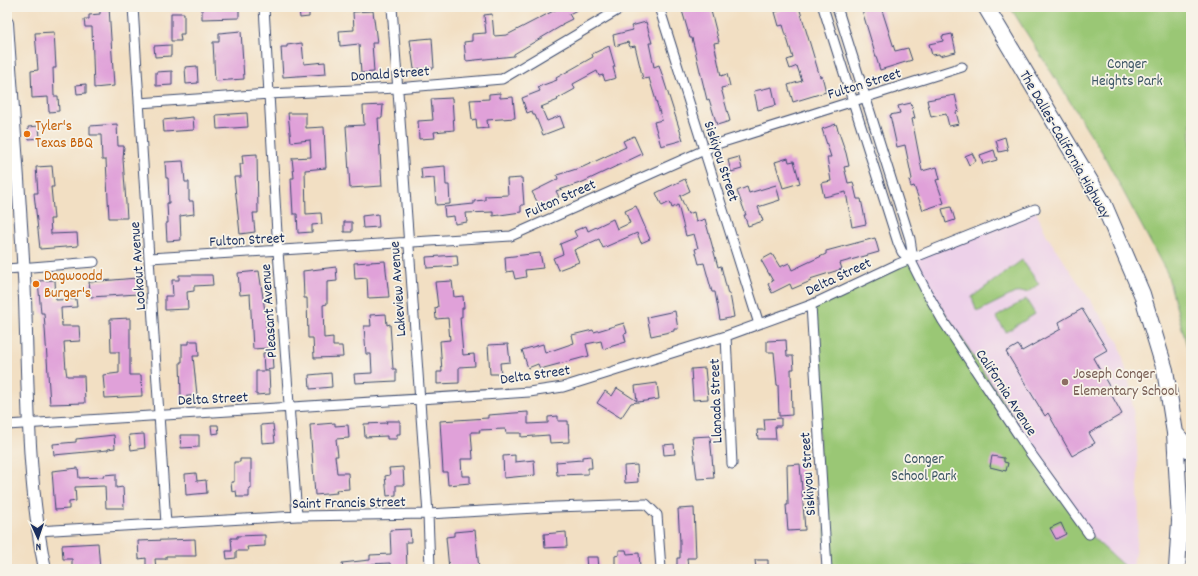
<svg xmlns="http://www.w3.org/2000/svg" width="1198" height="576" font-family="Dekko,sans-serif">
	<rect width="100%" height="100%" fill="#f7f3e8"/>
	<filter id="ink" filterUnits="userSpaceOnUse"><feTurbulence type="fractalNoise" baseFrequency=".025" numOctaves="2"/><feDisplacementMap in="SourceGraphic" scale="8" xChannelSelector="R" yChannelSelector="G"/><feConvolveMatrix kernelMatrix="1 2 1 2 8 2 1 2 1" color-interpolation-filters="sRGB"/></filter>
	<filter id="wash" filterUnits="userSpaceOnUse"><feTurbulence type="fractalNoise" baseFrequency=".012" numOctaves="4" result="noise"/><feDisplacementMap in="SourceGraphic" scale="16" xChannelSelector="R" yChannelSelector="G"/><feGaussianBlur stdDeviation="0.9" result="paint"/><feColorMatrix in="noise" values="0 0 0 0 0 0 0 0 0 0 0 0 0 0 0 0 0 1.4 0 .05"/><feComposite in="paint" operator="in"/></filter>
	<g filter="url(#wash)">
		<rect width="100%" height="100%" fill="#f2dfc3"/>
		<path fill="#edd1e9" d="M1035,209L1047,236L1119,343L1131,390L1137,447L1139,521L1133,569H827L898,264Z"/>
		<path fill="#9ac774" stroke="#5a7b69" d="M1010,7H1191V361L1167,273L1102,152Z
			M910,259L1089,534L1127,569H827L811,305Z
			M1022,260L1039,284L1028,292L1015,293L979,311L976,310L972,297Z
			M1026,299L1035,314L1006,332L996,317Z"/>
		<g id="blocks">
			<path fill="#e0a1d9" d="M100,7H109L114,86L94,88L92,27H85L84,19H89V15L100,14Z
				M202,7H239V18L202,19Z
				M561,7H583L569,14L572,19L562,24L563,25L514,54V56L466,61L464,42L472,41V34L486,33L484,15L492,14L494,36L507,35Z
				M681,7H710L719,42L714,43L721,76L727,74L730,86L721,88L730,121L717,125L709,99L707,100L692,38H690Z
				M780,7H799L820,77L822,76L826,92L793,102L788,85L802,81L797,66L790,69L787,60L793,58L783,25L779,26L775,12L781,10Z
				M861,7H881L895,51L908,48L912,60L880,70Z
				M299,9H309V17L300,18Z
				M373,11L377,43H372L374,72L361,73L359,44L340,46L339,31L354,30L353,12Z
				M171,13H184V34H180L181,41H171Z
				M646,22L652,43H649L654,67L659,65L683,140L661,146L654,122L662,120L649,78L643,79L635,46L630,47L628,42L615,46L613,35L633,30L631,26Z
				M241,31L244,79L215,81L213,42H219V33Z
				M54,32L56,68H53L54,96H58L59,111L49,112L48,97L32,98L31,71L38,70L35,33Z
				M952,34L956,52L940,56L939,54L932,55L929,44L943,41L942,36Z
				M432,38L434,68L414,69L410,40Z
				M302,43L304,64L325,62L326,74L283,77L281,47H287V45Z
				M171,45V56L155,57L154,46Z
				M609,46L615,67H613L616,78L605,81L603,75L599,76L597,71L573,84L575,89L557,99L558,100L541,107L547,121L560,116L564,127L543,135L535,115H533L532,111L527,113L522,98L540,91L538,87L557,80L556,78L593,57L592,54Z
				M197,66L198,83L186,84L185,67Z
				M172,71V85L156,86V72Z
				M86,84V93L77,94L76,85Z
				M772,87L776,105L758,110L754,91Z
				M500,93V98L513,97L515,118L487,120L488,128L477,129L476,119L472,120L470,100L489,99V94Z
				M955,95L959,111L956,112L959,124L949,126L946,114L931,117L927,100Z
				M452,98L454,130L434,132L435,138L419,139L418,121L433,120L431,99Z
				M911,103L915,118L912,119L922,171L937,167L940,179L936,180L944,203L923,210L914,186L911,187L909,180L912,179L905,145L897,147L890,115L900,113L898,106Z
				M383,105L382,118H378L382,186L350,188L346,126L364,125L363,106Z
				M247,113L248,127L217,129L216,115Z
				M288,113H306V128L324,127L326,168L305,170L306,214L321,213L322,224L312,225V232L298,233L297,214H293L291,178H294L292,158L311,157L310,140L291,142Z
				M193,117L194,130L164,132L163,120Z
				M117,124L118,146H124L123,159L127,218H109L106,160H102L101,135H90V126Z
				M836,124L846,153L849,166L844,167L848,183L853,182L857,199H861L866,224L852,227L846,192L824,197L821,183L831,181L827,157H831L822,129Z
				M39,126L40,138L29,139L28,127Z
				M634,136L642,154L583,182L556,191L559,197L540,207L532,192L558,179L557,175L583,167L626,147L623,141Z
				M1005,137L1008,150L999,152L996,140Z
				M994,150L997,160L983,164L980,155Z
				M972,153L976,161L969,165L965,156Z
				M257,154L258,213H253L255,232L240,234L234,177H241L240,164H243L242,155Z
				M739,157L742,169L731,172L728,160Z
				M788,158L789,162L794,161L800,183L783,188L775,162Z
				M183,161L185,182H189V201H193L194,214L180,216L181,240L167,241L166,223H168L167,203H169L168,178H166L165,162Z
				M52,166L54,187H51L54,219H50L51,234L77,233L78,246L40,249L34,193H38L36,167Z
				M445,166L446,185H449L450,204L436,205L434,178L422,179L421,168Z
				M522,178L524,205H521V212L493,216V212L466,213L467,222L455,224L454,216L445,217L444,207L474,204V201L485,200V196L508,195L507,179Z
				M685,179L690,191L680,196L688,214L694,212L696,222L705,219L718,267L721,266L728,294H730L734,317L720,320L715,292H712L704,263L699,264L695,249L698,248L694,234L686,236L678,205L672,208L670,202L662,206L656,193Z
				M776,185L780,200L758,207L763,221L748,226L744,215H746L737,191L747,187L749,193Z
				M636,206L650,239L641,243L637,233L603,248L599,239L574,250L579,262L558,270L553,258L563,254L560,244L577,237L574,231L586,226L588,231L613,219L617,229L630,223L625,211Z
				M951,207L955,220L946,223L942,209Z
				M378,214L379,227L363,228L362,216Z
				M344,222H352V232H344Z
				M875,238L879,252L840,263L842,269L810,279L811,281L792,289L790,284L772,293L768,284L773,281L761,260L772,254L780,267L789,263L792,270L826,254V251Z
				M540,253L543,268L525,270L526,277L515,279L513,271L506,272L505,257Z
				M457,255L458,266L427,268L426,257Z
				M385,261L389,297L368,298L367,278L355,279L354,263Z
				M336,267L337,281L327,282V304L323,305L324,338L333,337V346H342L343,357L314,358L313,338H308L307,298H304L303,271Z
				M259,271L265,311L268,348L253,349L250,294L240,295L238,273Z
				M179,275H212L213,285L194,286V291L187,292L188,309L165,310V296H173L172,280H179Z
				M137,278L138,294L91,297L89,282Z
				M55,280L56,300L76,299L77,307L61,308L62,326H79L80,341L64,342L66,370L67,376H84L85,403L50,404L44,313H41L38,281Z
				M452,281L454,297L463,296L464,308H462V317H460L463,355L474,354L475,366L459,367V383L437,384V372H442L440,341L450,340L448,318L436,319L435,308L438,307L435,282Z
				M1082,309L1107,350L1093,358L1113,393L1111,394L1122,414L1089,433L1095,443L1072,456L1048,413L1045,416L1006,352L1018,345L1022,351L1061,329L1059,322Z
				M675,311L678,329H674V331L651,336L647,317Z
				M386,314L387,325L390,324L393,369H396V381L355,383L354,374L372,373L371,354H366L364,326H371L370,315Z
				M130,318V375H141L142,396L105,398L103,375L119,373V352H111L110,319Z
				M624,323L627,333L624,334L626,342L603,349L601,341L586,344L589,356L540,369L538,364L528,368L522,350L543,344L545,353L574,343L572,335L593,330L594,332Z
				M786,340L787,356H793L794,369H791L792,415L779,416L778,385H777L774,352H767V341Z
				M189,341H198L199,356H193L197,395L181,397L180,362H182V344H189Z
				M508,344L510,362L500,363L501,374H490L488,345Z
				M272,352L273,369L264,370L263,353Z
				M705,368L708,399L693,400L691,369Z
				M256,371H269L270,394L256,395Z
				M331,373L332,387L310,389L309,375Z
				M657,383L659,399L631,403L621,418L597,403L605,391L612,396L617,388L637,401L635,386Z
				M528,412V424L548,423V417L558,416V421H568L569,442L550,443L549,435L521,437V433H506L505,429L479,430L480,432H471L473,459H461L462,476H470V483L448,485L447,472H443L440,421L488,418V415Z
				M781,418V426H775L776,439H758L757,430H765L764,419Z
				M386,421H400V434H397V439H387V436L365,437L364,424L387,423Z
				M335,423V426L348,425L349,438L336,439L338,456H335L337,473H348L349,489L336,490L337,493L315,495L310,425Z
				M273,424L275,442L262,443L261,425Z
				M211,425H218L219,433L212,434Z
				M144,434L145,448L131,450L129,435Z
				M114,435L115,448L108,449V450L54,455L53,444L76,442V439Z
				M180,435H199V447L181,448Z
				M710,436L714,478L697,479L692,437Z
				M674,444L675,454L664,455L663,445Z
				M515,455V462L534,460L535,475L504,478L503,456Z
				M591,456L592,468H588V474L557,475L556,462L582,460V457Z
				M992,456L1004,458V462L1008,463L1006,471L990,467Z
				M240,459H251V488H249V497H237L236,491L232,492L231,482H234V462H240Z
				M800,464L805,530L788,531L786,505H788L787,465Z
				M637,465L638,482L625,483L624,466Z
				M403,467L404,485H396V495L387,496L385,476L390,475L389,468Z
				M78,468L79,478L104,477L103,475L116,474V488L123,487L124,508H106L105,486L75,487L76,501L69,502V509L55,510L52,471Z
				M196,473L197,481L206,480L207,493L186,495L185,474Z
				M694,508L696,558H687L688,568H677V558H680V542L678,509Z
				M1061,523L1066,534L1056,539L1050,528Z
				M410,529L411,542H406L407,569H391L390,563L372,564V569H343L342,563L370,560V555L391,554L390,530Z
				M475,530L479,569H449L446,537L454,536V532Z
				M566,532L567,547L545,548L544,534Z
				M265,535V546L247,547L248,551H236V558L227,559L226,551H232L231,538H237V536Z
				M195,539L196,556H166V559H155L156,569H146V558L139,559L138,541Z
				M98,543L100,569H72V559H63L62,545Z
				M619,550H626L627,554L639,553L640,567L615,569V556L619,555Z
				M586,557H598L599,569H587Z
				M755,560H768V569H756Z"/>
		</g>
	</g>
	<g filter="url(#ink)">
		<use href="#blocks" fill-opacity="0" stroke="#3b496d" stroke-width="1"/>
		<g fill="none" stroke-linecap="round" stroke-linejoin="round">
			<g stroke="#3b496d" stroke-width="11">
				<path id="street" d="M133,7L166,524
					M264,7L278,251L297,516
					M392,7L428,514L430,569
					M659,7L759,324
					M823,7L898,243L902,252L910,259L926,291L943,321L1029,451L1089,534
					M837,7L910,239L912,252L910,259
					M139,103L269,94L397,88L502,79L623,7
					M150,258L511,236L720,143L962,67
					M7,269L94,262
					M811,305L827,569
					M726,336L732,464
					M7,425L529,392L563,387L726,336L811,305L898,264L1035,209
					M37,531L297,516L428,514L555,507L646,504L657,515L661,569"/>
			</g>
			<g stroke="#3b496d" stroke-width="14">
				<path id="secondary" d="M7,23C13,115 21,206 25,298C28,388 27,481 45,569"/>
			</g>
			<g stroke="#3b496d" stroke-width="18">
				<path id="highway" d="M986,7L1103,203L1142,294L1165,370L1175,433L1180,521L1177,569
					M1175,433L1191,452"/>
			</g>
			<use href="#street" stroke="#fff" stroke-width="9"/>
			<use href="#secondary" stroke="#fff" stroke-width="12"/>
			<use href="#highway" stroke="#fff" stroke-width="16"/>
		</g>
	</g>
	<g fill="#e8710a" stroke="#f7f3e8" stroke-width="1.5">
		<circle cx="27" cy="134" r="4"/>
		<circle cx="36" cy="284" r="4"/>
	</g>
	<circle fill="#8d6e63" stroke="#f7f3e8" stroke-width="1.5" cx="1065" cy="382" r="4"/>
	<g text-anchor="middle" stroke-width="3.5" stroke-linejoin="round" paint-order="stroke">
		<g font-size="15" fill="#3b5564" stroke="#f7f3e8">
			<text x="1127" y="68">Conger<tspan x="1127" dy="17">Heights Park</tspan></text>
			<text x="924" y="463">Conger<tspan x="924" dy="17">School Park</tspan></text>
		</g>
		<g font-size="15" fill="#1b2f5e" stroke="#f7f3e8">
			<text transform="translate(390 73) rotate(-4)" y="5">Donald Street</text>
			<text transform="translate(864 83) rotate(-17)" y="5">Fulton Street</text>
			<text transform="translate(1066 144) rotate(60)" y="5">The Dalles-California Highway</text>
			<text transform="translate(722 161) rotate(72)" y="5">Siskiyou Street</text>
			<text transform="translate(560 198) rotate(-24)" y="5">Fulton Street</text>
			<text transform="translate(247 239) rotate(-3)" y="5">Fulton Street</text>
			<text transform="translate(137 266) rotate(-94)" y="5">Lookout Avenue</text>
			<text transform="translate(838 276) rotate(-25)" y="5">Delta Street</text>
			<text transform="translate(397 289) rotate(-94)" y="5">Lakeview Avenue</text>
			<text transform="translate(268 311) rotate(-94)" y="5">Pleasant Avenue</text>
			<text transform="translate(535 374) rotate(-8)" y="5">Delta Street</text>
			<text transform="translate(1007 392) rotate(57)" y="5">California Avenue</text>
			<text transform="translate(213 398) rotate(-3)" y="5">Delta Street</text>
			<text transform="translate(715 401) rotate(-92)" y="5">Llanada Street</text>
			<text transform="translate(807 474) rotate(-94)" y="5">Siskiyou Street</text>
			<text transform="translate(349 502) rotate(-1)" y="5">Saint Francis Street</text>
		</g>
		<g font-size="15" fill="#c56008" stroke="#f7f3e8" text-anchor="start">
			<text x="35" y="130">Tyler's<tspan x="35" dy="17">Texas BBQ</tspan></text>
			<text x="44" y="280">Dagwoodd<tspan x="44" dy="17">Burger's</tspan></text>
		</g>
		<g font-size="15" fill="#785e54" stroke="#f7f3e8" text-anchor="start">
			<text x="1073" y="378">Joseph Conger<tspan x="1073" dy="17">Elementary School</tspan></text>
		</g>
	</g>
	<rect width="1198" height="576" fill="none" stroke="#f7f3e8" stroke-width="24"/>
	<g transform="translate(38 538) rotate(177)" stroke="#f7f3e8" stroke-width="3" paint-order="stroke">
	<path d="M0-3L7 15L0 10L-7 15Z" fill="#1b2f5e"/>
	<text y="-6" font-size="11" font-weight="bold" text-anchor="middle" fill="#1b2f5e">N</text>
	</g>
</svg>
